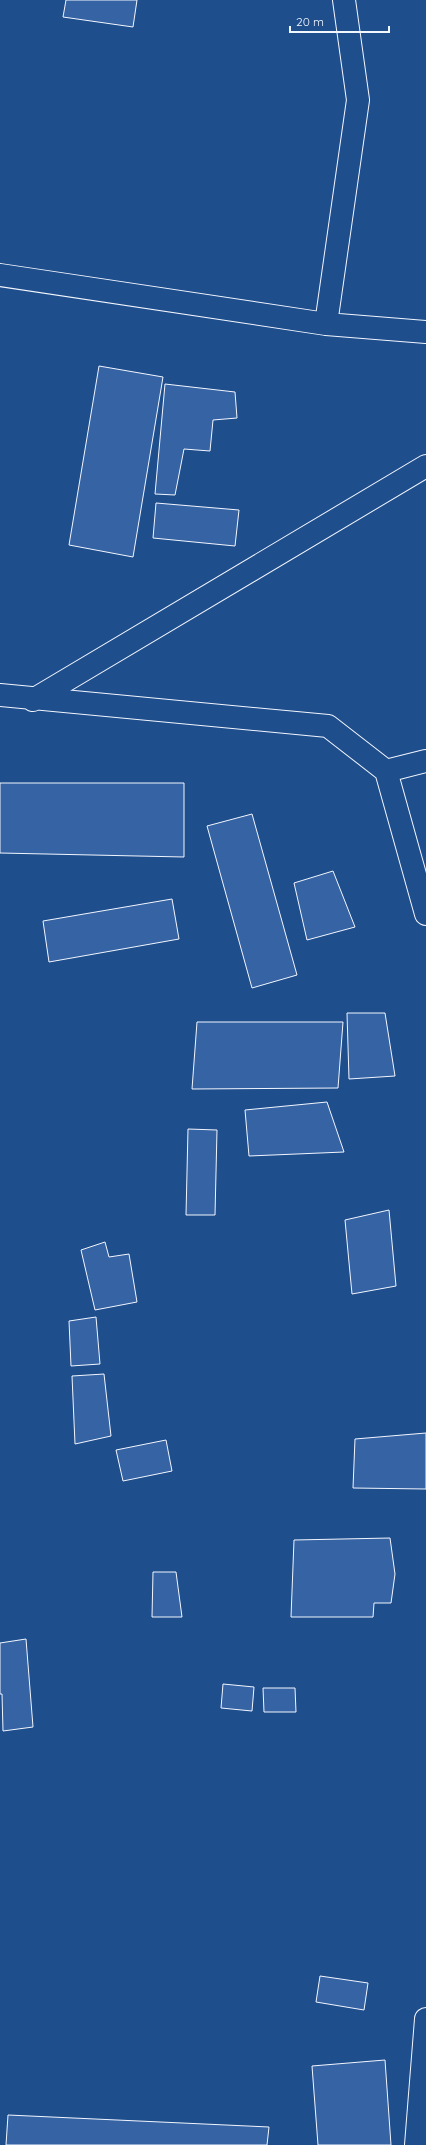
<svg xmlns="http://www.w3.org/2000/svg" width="426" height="2145" font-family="Quicksand,sans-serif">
	<rect width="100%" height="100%" fill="#1f4e8c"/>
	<path fill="#3563a3" stroke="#f2f6ff" d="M66,0H137L133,27L63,17Z
		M99,366L163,377L133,557L69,545Z
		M165,384L235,392L237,418L213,420L210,451L184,449L175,495L155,494Z
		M156,503L239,510L235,546L153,538Z
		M0,783H184V857L0,853Z
		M252,814L297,975L252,988L207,826Z
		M333,871L355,927L307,940L294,883Z
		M172,899L179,939L49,962L43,921Z
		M347,1013H385L395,1076L349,1079Z
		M197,1022H343L338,1088L192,1089Z
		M327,1102L344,1152L249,1156L245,1110Z
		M188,1129L217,1130L215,1215H186Z
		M389,1210L396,1286L352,1294L345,1220Z
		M105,1242L109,1257L129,1254L137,1302L95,1310L81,1250Z
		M96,1317L100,1364L71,1366L69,1321Z
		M104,1374L111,1436L75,1444L72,1376Z
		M426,1433V1489L353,1488L355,1439Z
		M166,1440L172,1471L123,1481L116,1450Z
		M390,1538L395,1574L391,1603H374L373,1617H291L294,1540Z
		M153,1572H176L182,1617H152Z
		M26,1639L33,1727L3,1731L2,1694H0V1643Z
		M223,1684L254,1687L252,1711L221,1708Z
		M263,1688H295L296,1712H264Z
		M320,1976L368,1983L364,2010L316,2002Z
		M385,2060L391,2145H318L312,2066Z
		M8,2115L269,2127L267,2145H6Z"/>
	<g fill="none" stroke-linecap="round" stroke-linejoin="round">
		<g stroke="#f2f6ff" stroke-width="24">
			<path id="minor" d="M0,275L326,324L426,332
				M326,324L358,100L344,0
				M0,695L328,726L386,771L426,761
				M33,700L426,466
				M386,771L426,914
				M416,2145L426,2019"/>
		</g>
		<use href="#minor" stroke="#1f4e8c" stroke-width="22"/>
	</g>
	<path d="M290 26v6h99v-6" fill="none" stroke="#f2f6ff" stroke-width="2"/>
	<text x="296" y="26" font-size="12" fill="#f2f6ff" stroke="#1f4e8c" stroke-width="3" paint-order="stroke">20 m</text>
</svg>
